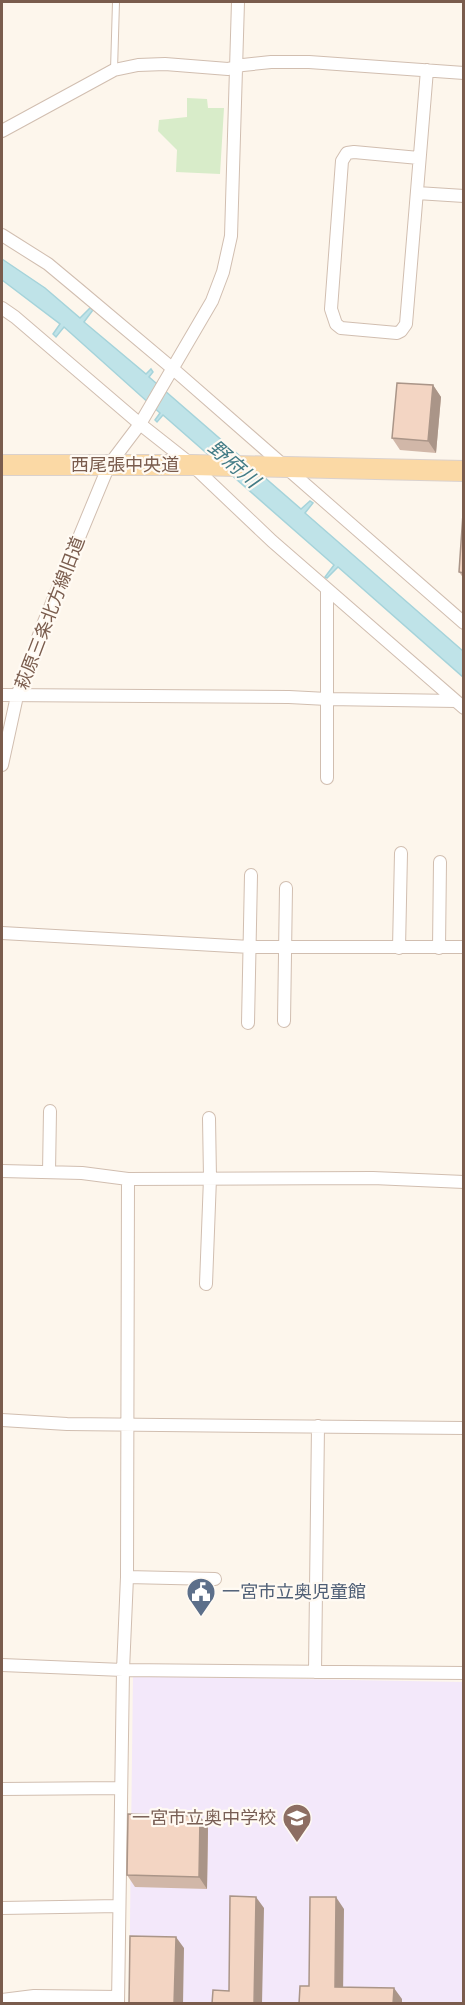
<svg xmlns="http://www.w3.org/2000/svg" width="465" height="2005" font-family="Inter,'Noto Sans JP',sans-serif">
	<rect width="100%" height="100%" fill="#fdf6ec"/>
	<path fill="#f3e8fa" d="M133,1676L463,1682V2003L129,2004Z"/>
	<path fill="#d8ecc9" d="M187,98L207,99L208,108H224L220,174L176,172L177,150L158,131L159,120L187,117Z"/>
	<path fill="#bfe3e8" stroke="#a5d3da" stroke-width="1.5" d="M2,259L45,288L80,318L90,308L93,310L84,322L146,374L151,369L153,372L149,377L301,509L310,501L313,503L305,513L463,651V677L338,567L327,578L325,577L334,565L163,415L157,422L155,420L160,413L64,327L56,337L53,334L60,324L2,280Z"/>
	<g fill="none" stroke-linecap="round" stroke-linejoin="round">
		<g stroke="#d1beb0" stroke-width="8">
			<path id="lane" d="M114,70L116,2"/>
		</g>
		<g stroke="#d1beb0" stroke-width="14">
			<path id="street" d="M2,131L114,70L138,65L165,64L228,69L243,65L271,62H309L464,73
				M419,158L354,152L347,153L342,161L331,309L336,324L341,328L397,333L401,331L406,324C413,239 420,155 427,70
				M417,193L464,196
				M2,235L48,264L78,289L172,368L464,623
				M2,308L15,317L140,424L192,465L272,541L464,708
				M327,589V778
				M2,695L289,697L327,699L456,701
				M2,765L17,696L42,627L109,465L140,424L212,301L223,272L231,236L238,2
				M2,933L250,947H464
				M399,948L401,853
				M439,948L440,862
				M284,1021L286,888
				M248,1023L251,875
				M2,1171L82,1173L128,1179L373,1178L464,1182
				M49,1172L50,1111
				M206,1284L210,1178L209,1118
				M2,1420L67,1424L464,1428
				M127,1577L215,1579
				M2,1665L123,1670L464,1673
				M315,1672L318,1426
				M2,1789L121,1788
				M2,1908L119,1906
				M2,2000L34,1996L118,1997
				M118,2004L123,1670L127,1577L128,1179"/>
		</g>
		<g stroke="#dad1cd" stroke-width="22">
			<path id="primary" d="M2,465H192L464,471"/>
		</g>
		<use href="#lane" stroke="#fff" stroke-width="6"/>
		<use href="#street" stroke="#fff" stroke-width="12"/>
		<use href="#primary" stroke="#fbd9a5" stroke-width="20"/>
	</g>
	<path fill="#d1b7a8" d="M433,385L441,397L436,453L400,450L392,438Z
		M464,499V579L459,572Z
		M208,1827L207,1889L135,1887L127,1875Z"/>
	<path fill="#aa9588" d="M433,385L441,397L436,453L428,441Z
		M200,1816L208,1827L207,1889L199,1877Z
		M256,1897L264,1908L262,2004H254Z
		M336,1897L344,1909L343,1998L335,1987Z
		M176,1937L184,1948L183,2004H174Z
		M394,1988L402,1999V2004H393Z"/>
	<path fill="#f3d5c3" stroke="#aa9588" stroke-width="1.5" d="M397,383L433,385L428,441L392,438Z
		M464,499V573L459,572Z
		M128,1814L200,1816L199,1877L127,1875Z
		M230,1896L256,1897L254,2004H212L213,1990L229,1991Z
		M310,1897H336L335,1987L394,1988L393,2004H299L300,1986H309Z
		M130,1936L176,1937L174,2004H129Z"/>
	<defs>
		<g id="civic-pin" transform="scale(1.5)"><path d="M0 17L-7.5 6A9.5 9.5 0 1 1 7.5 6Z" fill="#5c6f8a" stroke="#fffaf3"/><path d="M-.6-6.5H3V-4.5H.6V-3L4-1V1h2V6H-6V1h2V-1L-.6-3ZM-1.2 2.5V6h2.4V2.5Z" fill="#fff"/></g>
		<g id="school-pin" transform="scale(1.5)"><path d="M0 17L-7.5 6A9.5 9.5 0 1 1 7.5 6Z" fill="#8d6e63" stroke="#fffaf3"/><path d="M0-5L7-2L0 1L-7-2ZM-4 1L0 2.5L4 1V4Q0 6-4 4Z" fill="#fff"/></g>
	</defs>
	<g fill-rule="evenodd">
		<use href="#civic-pin" x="201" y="1592"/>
		<use href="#school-pin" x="297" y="1818"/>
	</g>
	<g text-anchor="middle" stroke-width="4.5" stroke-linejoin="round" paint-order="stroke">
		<g font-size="18" fill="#7a5c4d" stroke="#fffaf3">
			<text x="125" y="471">西尾張中央道</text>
			<text transform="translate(50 613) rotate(-69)" y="6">萩原三条北方線旧道</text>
		</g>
		<g font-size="18" fill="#4e5e75" stroke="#fffaf3" text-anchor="start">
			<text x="222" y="1598">一宮市立奥児童館</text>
		</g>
		<g font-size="18" fill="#785e54" stroke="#fffaf3" text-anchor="end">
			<text x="276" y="1824">一宮市立奥中学校</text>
		</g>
		<g font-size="20" font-style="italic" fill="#437c86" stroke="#fffaf3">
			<text transform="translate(234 464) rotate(41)" y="7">野府川</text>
		</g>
	</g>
	<rect width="465" height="2005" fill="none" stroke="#7a5c4d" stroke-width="6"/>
</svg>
